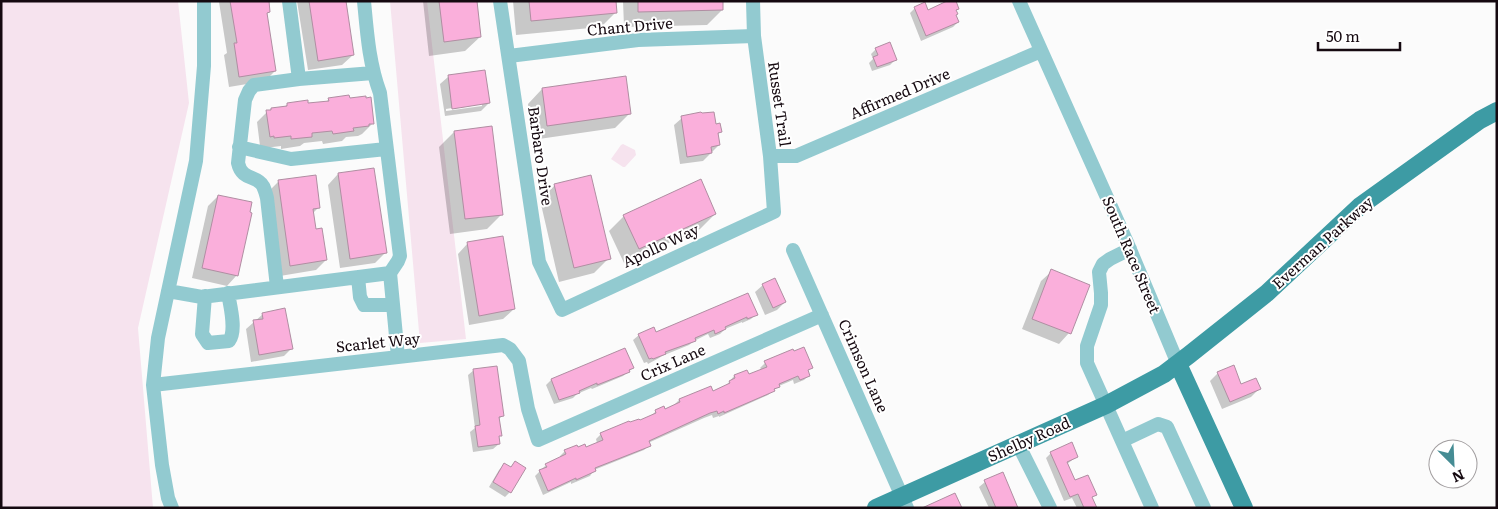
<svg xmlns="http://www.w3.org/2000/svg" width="1498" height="509" font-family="Literata,serif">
	<rect width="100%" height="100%" fill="#fbfbfb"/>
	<path fill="#f6e3ee" d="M1,1H178L189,103L138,328L153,508H1Z
		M390,1H427L466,339L420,343Z
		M623,144L635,150L636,155L625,167H623L611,159L621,145Z"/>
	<path fill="#0003" fill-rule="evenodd" d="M220,1H267L269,12L266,14L275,71L265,81L229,87L224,55L227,53L219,2Z
		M297,1H345L353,55L342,65L308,70Z
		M423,1H475L480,37L465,51L429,56Z
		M513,1H615L616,12L601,27L516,35Z
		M623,1H722V10L707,25L624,27Z
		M915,8L928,11L958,9L955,11V15L958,22L953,27L921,41L910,13Z
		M876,49L895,60L890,65L872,71L869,63L873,59L871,54Z
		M448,77L489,103L481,111L445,116L440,84ZM482,103V106L446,111V109Z
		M542,89L630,113L615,128L532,140L528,104Z
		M329,99L373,123L362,134L358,136L346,137L342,141L323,144L322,141L304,143L300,146L281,149V146L264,148L260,146L257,122L267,112L271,109L284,107L288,104L307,105L326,102Z
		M682,118L715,126L720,132L717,135L719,145L703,161L680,164L674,125Z
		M454,132L502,214L487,229L450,234L439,147Z
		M373,169L385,253L375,263L340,268L328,185L338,174Z
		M315,176L319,207L312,214L315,230L326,260L316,270L280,276L268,192L278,182Z
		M555,185L609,258L594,273L559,282L540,200Z
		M218,196L248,213L237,275L227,286L192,278L208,206Z
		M715,214L700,229L624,263L609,231L624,216Z
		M468,243L514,309L503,319L469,325L458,254Z
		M1052,271L1069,333L1059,344L1022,329L1041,281Z
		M763,285L785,302L777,310L765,315L755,292Z
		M263,314L292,348L284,356L251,362L246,329Z
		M756,314L751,319L742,323V322L725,329L720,334L710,338L708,334L694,341L689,345L662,356L659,358L648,364L647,362L644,363L633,340L639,335L655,333Z
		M625,350L633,368L623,376L592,389L591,388L577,394L573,398L554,404L546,385L551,380Z
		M765,363L811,368L807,371L809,375L804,380L794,384L793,380L779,386L768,395L719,417V416L713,418L712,415L704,418L648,443L649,445L644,450L594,470L590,476L571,484V482L543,495L535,476L546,465L560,458V456L565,451L578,448L585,449L597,443L596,439L601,434L639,422L650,417L656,411L664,410L674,405L679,400L710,388L712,392L725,387L734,376L746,371L748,376L762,370L760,368Z
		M474,370L502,416L498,420L500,435L498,438L499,444L493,449L473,452L470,432L475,428L468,375Z
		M1218,373L1241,385L1259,389L1251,397L1222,409L1210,381Z
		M1051,453L1076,456L1071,461L1067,464L1075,482L1095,495L1091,498L1096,508H1077L1072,498L1064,501L1046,458Z
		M515,463L510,492L505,497L489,487L499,470L504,465L510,468Z
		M1002,474L1018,508H989L979,487L985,482Z"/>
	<path fill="#faafdb" stroke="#b08ea2" d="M230,1H269L270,12L267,13L276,71L239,77L234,43H237Z
		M309,1H346L354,55L318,61Z
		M439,1H477L481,37L444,42Z
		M529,1H616L617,13L531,21Z
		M638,1H723V10L638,12Z
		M947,1H956L959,9L956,10L958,14L956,15L959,22L926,36L914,7L925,2L928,10Z
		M890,42L897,60L877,67L873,57L878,55L875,48Z
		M485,70L490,103L452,109L448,75Z
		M626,76L631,114L547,126L542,88Z
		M349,95L350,98L366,96V98L371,97L374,124H369V126L353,128L354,131L333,134L332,131L312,133V137L291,139V136L274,138V136L270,137L266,110H271V108L287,106V103L308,100V103L329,101L328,98Z
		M701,112L702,113L714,112L716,124L720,123L722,132L718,133L720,145L711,147L712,153L687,157L681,116Z
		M492,126L503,215L465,219L454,131Z
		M374,168L387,253L350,259L338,173Z
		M316,175L320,208L313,209L316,229L322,228L327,260L290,266L278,180Z
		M591,175L611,259L574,268L554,184Z
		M701,179L716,214L639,249L623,215Z
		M218,195L252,202L250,212L252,213L238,276L202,268Z
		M503,236L515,309L479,316L467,242Z
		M1051,269L1090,285L1071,334L1032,319Z
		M775,278L786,302L773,308L762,284Z
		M748,293L758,315L747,319V317L725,327L726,329L715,334L714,330L695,338L696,341L665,352L666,354L653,359L652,358L649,359L638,334L654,327L656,332Z
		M285,308L293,349L259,355L253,320L263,319L262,313Z
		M804,347L813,368L808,370L810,376L800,380L798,376L779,384L780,387L774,389L775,391L724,413V411L718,414L717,411L710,413L649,441L651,446L595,468L596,471L576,480V478L548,491L539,470L547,467L545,464L566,454L564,450L577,445L578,447L585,444L586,447L603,440L600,433L629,421L630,422L639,419L640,420L656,413L655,410L664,406L665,409L680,402L679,399L711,386L713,391L730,383L729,381L735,378L734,375L747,370L749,374L767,367L764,361L793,349L794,351Z
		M625,348L634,368L629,370L630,372L597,385V383L579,391L580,393L559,400L551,379Z
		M1234,365L1241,384L1256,378L1261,389L1230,402L1217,372Z
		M497,366L504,416L499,417L502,436H499L500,444L478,447L475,426L480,425L473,369Z
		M1072,442L1078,457L1067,462L1075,480L1088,475L1097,495L1092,497L1097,508H1084L1078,494L1070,497L1050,452Z
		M515,461L526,468L511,493L493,482L504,463L511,467Z
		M1003,472L1018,508H996L984,480Z
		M955,493L962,508H922Z"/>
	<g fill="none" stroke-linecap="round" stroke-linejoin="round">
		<path stroke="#92cad0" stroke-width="14" d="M364,1C367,33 369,63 380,93L400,256L398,261L390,273L398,357
			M500,1L539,262L562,310L774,212L770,156L754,36L753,1
			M1019,1L1126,240L1178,364
			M509,56L638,40L754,36
			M299,79L373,73
			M239,147L291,159L386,149
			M770,156H796L1041,51
			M1130,249L1110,259L1103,264L1099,272L1101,293V305L1087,346V363L1152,508
			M793,250L907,508
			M358,277L360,297L364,305H392
			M277,287L267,198C266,194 265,190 263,186C257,175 242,181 238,163L245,100L249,91L254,85L299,79L289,1
			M168,291L202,297L390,273
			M205,296L202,334L208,343L229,341C237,330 230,306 228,293
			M153,385L503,345L510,349L519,361L528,409L538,440L822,315
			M1122,441L1158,424L1167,427L1204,508
			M1018,444L1050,508
			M172,508L168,498L162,465L153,385L158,338L196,161L204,66V1"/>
		<path stroke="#3d9ba4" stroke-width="18" d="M1178,364L1244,508
			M876,508L1106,405L1164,374L1189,355L1267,293L1360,206L1480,120L1497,111"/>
	</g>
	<g text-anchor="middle" stroke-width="4" stroke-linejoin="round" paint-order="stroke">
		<g font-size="15" fill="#150910" stroke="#fff">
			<text transform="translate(630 27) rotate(-5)" y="5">Chant Drive</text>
			<text transform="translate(900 94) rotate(-23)" y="5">Affirmed Drive</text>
			<text transform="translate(779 104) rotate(82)" y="5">Russet Trail</text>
			<text transform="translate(540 156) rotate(82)" y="5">Barbaro Drive</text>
			<text transform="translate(1323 243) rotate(-42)" y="5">Everman Parkway</text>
			<text transform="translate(661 246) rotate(-25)" y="5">Apollo Way</text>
			<text transform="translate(1131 255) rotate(67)" y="5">South Race Street</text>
			<text transform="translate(378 343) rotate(-6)" y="5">Scarlet Way</text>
			<text transform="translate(673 363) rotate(-24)" y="5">Crix Lane</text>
			<text transform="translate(863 366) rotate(66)" y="5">Crimson Lane</text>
			<text transform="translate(1029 440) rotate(-24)" y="5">Shelby Road</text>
		</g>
	</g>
	<rect width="1498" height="509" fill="none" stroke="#150910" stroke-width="5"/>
	<g transform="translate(1453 464) rotate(156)"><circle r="24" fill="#ffffff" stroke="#a19d9f"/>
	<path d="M0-4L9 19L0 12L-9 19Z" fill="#458c94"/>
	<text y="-8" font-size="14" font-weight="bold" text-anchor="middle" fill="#150910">N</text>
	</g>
	<path d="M1318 42v8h82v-8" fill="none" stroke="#150910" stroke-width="2.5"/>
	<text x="1326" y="42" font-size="15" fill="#150910" stroke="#ffffff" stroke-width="4" paint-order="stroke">50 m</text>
</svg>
